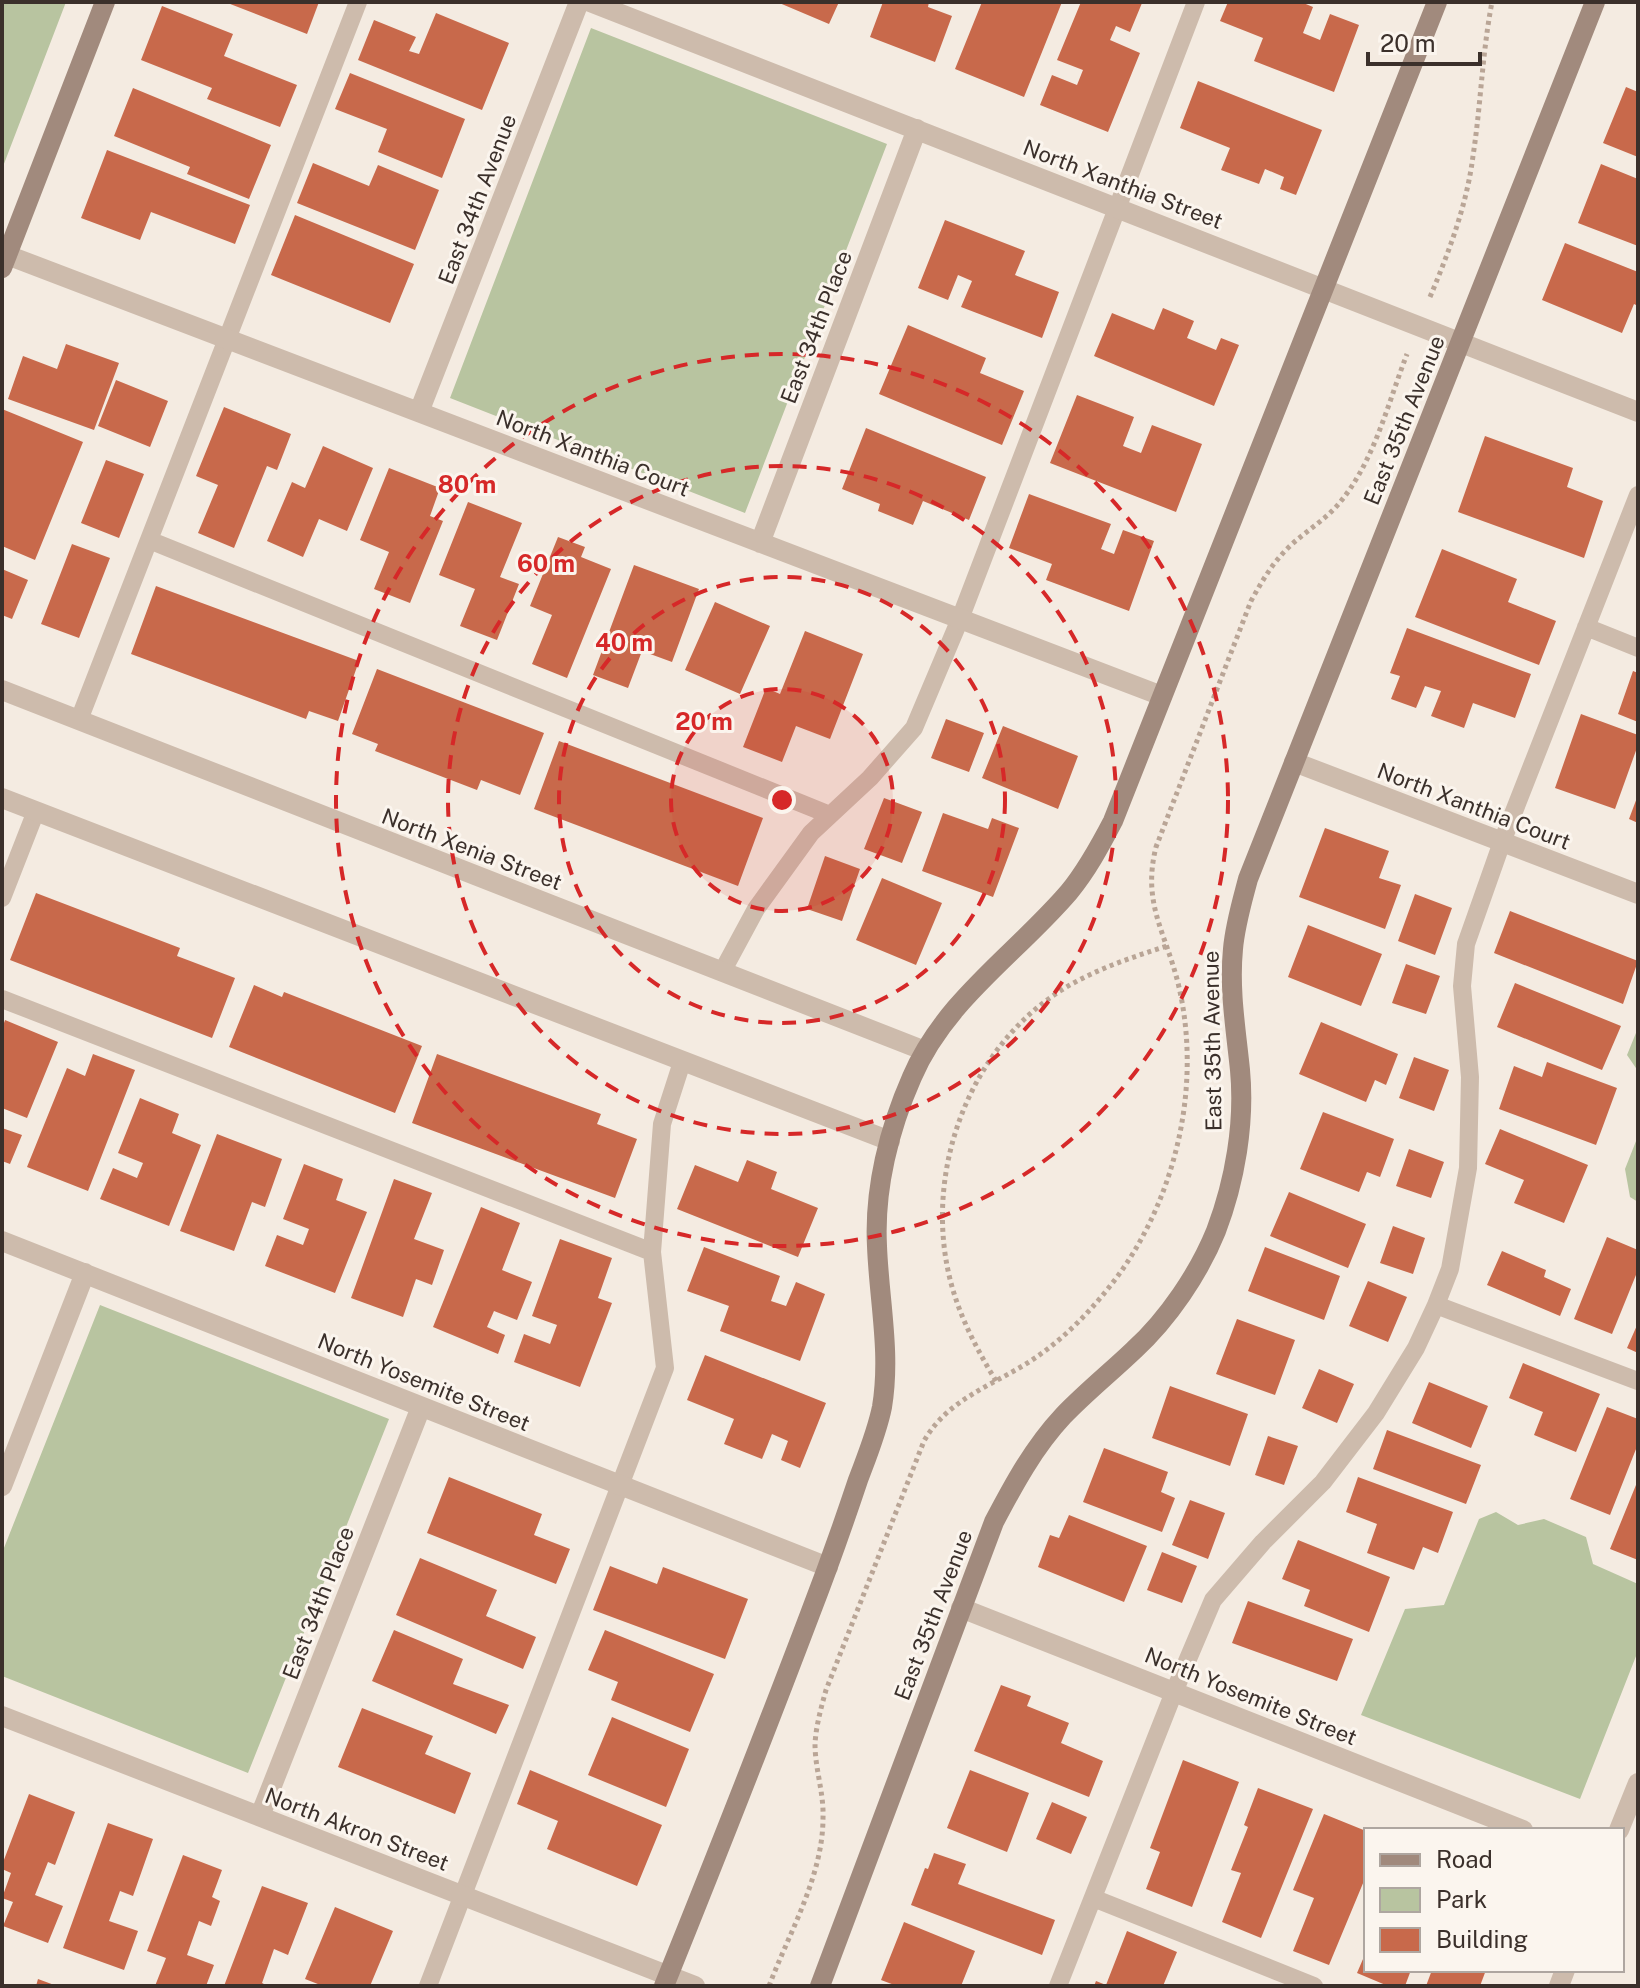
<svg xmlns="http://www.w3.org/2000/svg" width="1640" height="1988" font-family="'Public Sans',sans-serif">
	<rect width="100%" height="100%" fill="#f4ebe1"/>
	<path fill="#b8c4a0" d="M2,2H66L2,169Z
		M591,28L887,144L745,513L450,398Z
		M1638,1028V1071L1627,1055Z
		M1638,1136V1202L1630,1197L1625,1169Z
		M100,1305L389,1419L248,1773L2,1676V1553Z
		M1496,1512L1518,1525L1544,1519L1586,1537L1593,1564L1638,1584V1651L1580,1799L1361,1715L1405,1609L1444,1605L1479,1519Z"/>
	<path fill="#c8694b" d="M225,2H319L307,34Z
		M777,2H839L829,24Z
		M883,2H929L928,7L952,16L935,62L870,37Z
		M982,2H1062L1024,97L955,69Z
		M1081,2L1142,3L1130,32L1116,26L1110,40L1140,53L1108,132L1040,105L1052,75L1077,85L1083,70L1057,60Z
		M1228,2H1301L1313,7L1303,33L1320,40L1330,14L1359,25L1334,92L1254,61L1263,38L1220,21Z
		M162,6L233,34L224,56L297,85L280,127L207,99L212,88L141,60Z
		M436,13L509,43L482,110L358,60L374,20L416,37L409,51L419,54Z
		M350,73L465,119L442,178L378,152L387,129L335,109Z
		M1198,81L1322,130L1296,195L1280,189L1284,177L1265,169L1259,184L1221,170L1230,148L1180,128Z
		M1626,87L1638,92V157L1603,143Z
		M133,88L271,145L249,199L187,174L190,167L114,136Z
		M107,150L250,205L235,244L151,212L140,240L81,218Z
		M313,163L369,186L378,165L439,190L415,250L297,203Z
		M1601,164L1638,179V246L1578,223Z
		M295,215L414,264L390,323L271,275Z
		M945,220L1025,251L1015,275L1059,292L1042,338L961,307L972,281L958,275L948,300L918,288Z
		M1565,243L1638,272V306L1634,304L1622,333L1542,300Z
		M1163,308L1194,321L1187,338L1216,350L1221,338L1239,345L1214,406L1094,356L1112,313L1154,330Z
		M908,325L986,358L980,373L1024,391L1002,445L879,394Z
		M66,344L119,363L94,430L8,399L23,356L57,369Z
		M116,380L168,401L150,447L98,426Z
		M1077,395L1134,417L1123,446L1141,453L1152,425L1202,444L1176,512L1050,463Z
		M224,407L291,434L277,470L267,466L234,548L198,533L218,485L196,476Z
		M2,409L83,442L35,560L2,546Z
		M866,428L986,477L969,520L923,501L913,525L878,511L880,504L842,489Z
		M1485,436L1573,468L1567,487L1603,501L1584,558L1458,512Z
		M323,446L373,468L347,531L319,519L303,557L267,541L292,482L305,488Z
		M106,460L144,474L119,538L81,523Z
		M389,468L440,488L430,516L443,521L410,603L374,589L389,552L360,540Z
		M1029,494L1111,524L1101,549L1114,554L1123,530L1154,541L1129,611L1046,580L1052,564L1009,548Z
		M468,502L522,523L500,577L519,584L497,640L460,626L475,589L439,575Z
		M558,537L585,547L581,557L611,569L567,678L532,664L552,615L530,606Z
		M72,544L110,558L79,638L41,624Z
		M1442,549L1517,579L1508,602L1556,621L1539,665L1415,617Z
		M634,565L699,589L672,662L642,651L628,688L593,675Z
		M2,569L28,580L12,619L2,615Z
		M156,586L359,661L338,721L309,711L306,719L131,654Z
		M715,602L770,626L740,694L685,670Z
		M1407,628L1531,674L1515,718L1473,703L1464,728L1431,716L1441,691L1425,686L1416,708L1391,699L1400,676L1390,673Z
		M805,631L863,654L830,739L796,726L782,762L743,747L766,688L780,694Z
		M377,669L544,733L520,795L481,780L477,790L375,751L378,744L352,734Z
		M1633,671L1638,673V722L1618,714Z
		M1581,714L1638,735V745L1615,809L1555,788Z
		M946,719L984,733L969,772L931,758Z
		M1003,726L1078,756L1058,809L982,778Z
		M559,741L763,818L738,886L534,809Z
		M1638,795V823L1629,819Z
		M884,798L922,812L902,863L864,849Z
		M943,813L988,829L992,818L1019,828L993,897L922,871Z
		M1325,828L1389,851L1379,878L1401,885L1385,929L1299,897Z
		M825,856L860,869L842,921L807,909Z
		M882,878L942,903L916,965L856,940Z
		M36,893L180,948L177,956L235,978L212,1038L10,960Z
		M1415,894L1452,908L1435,955L1398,941Z
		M1510,911L1638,961L1623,1004L1494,953Z
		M1308,925L1382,954L1361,1006L1288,977Z
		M1406,964L1440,976L1426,1014L1392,1003Z
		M1515,983L1621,1026L1602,1070L1497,1027Z
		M254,985L282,997L284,992L422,1046L395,1113L229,1047Z
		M5,1020L58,1042L27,1118L2,1108V1029Z
		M1321,1022L1398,1054L1386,1085L1375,1080L1366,1102L1299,1074Z
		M93,1054L135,1070L88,1191L27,1167L67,1068L85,1076Z
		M437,1054L601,1114L597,1124L637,1139L615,1198L412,1123Z
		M1414,1057L1449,1070L1434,1111L1399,1098Z
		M1547,1062L1617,1088L1596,1145L1499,1109L1514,1066L1542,1077Z
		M140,1098L179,1114L172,1133L201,1145L169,1226L100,1199L113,1168L137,1178L143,1163L118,1153Z
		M1323,1112L1394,1139L1380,1177L1367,1172L1359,1192L1300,1169Z
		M2,1128L22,1135L10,1164L2,1161Z
		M1500,1129L1588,1165L1564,1223L1514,1203L1524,1180L1485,1164Z
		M217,1134L282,1159L265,1207L252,1202L234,1251L180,1231Z
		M1409,1149L1444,1162L1431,1198L1396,1186Z
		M747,1160L777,1172L771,1189L818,1208L798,1257L677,1209L695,1165L738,1182Z
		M304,1164L343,1179L336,1200L367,1212L335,1293L265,1266L277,1235L303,1245L309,1229L283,1219Z
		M394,1179L432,1193L414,1239L444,1250L432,1285L416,1279L403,1317L351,1298Z
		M1289,1192L1366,1224L1348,1268L1270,1236Z
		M481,1207L520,1223L502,1270L532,1282L517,1320L494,1311L487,1327L505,1335L498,1354L433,1327Z
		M1393,1226L1425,1238L1413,1274L1380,1263Z
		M1607,1237L1638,1250V1270L1612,1334L1574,1319Z
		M560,1239L612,1258L598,1298L612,1303L580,1387L514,1362L524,1334L550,1344L557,1325L532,1316Z
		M704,1247L780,1276L771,1301L786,1306L796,1282L825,1294L800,1361L720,1331L729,1306L687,1291Z
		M1265,1247L1340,1276L1324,1320L1248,1291Z
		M1502,1251L1546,1270L1544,1277L1571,1289L1560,1316L1487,1285Z
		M1368,1281L1407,1297L1388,1342L1349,1326Z
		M1237,1319L1295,1340L1275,1395L1216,1374Z
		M1638,1323V1353L1627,1348Z
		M705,1355L826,1403L800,1468L781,1460L788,1441L772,1434L762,1459L724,1444L734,1419L687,1400Z
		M1523,1363L1600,1394L1576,1452L1534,1435L1543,1412L1509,1398Z
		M1319,1369L1354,1384L1337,1423L1302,1408Z
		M1429,1382L1488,1406L1471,1448L1412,1423Z
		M1170,1386L1248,1414L1230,1466L1152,1438Z
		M1607,1407L1638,1419V1444L1610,1515L1570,1499Z
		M1387,1430L1481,1465L1466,1504L1373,1469Z
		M1268,1436L1298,1446L1284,1485L1255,1475Z
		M1104,1448L1168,1472L1161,1492L1175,1498L1162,1532L1083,1502Z
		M449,1477L542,1514L534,1535L570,1549L556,1584L427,1533Z
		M1358,1477L1453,1512L1438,1553L1423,1547L1414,1570L1367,1553L1377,1524L1346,1512Z
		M1638,1480V1560L1610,1549Z
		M1190,1500L1225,1513L1208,1559L1172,1545Z
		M1069,1515L1147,1546L1124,1602L1038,1567L1050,1535L1059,1538Z
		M1298,1540L1390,1577L1369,1632L1304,1606L1310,1590L1282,1579Z
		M1162,1552L1197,1566L1182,1603L1147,1590Z
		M420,1558L497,1590L486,1616L536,1637L523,1669L396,1615Z
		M610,1566L657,1584L663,1567L748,1599L725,1659L593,1610Z
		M1248,1601L1353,1639L1337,1681L1232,1643Z
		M394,1630L463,1659L453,1684L509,1705L496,1734L372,1681Z
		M605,1630L714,1674L690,1732L611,1700L618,1682L588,1670Z
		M1001,1685L1031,1696L1027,1706L1069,1723L1061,1743L1103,1761L1089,1797L974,1751Z
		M362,1708L433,1736L425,1754L471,1773L455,1814L338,1767Z
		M612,1717L689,1749L666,1807L588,1775Z
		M1183,1760L1239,1782L1192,1907L1146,1889L1160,1852L1150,1848Z
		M530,1770L662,1825L637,1886L547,1849L558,1821L517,1804Z
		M970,1770L1029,1793L1007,1852L947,1828Z
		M1258,1788L1313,1809L1261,1938L1222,1922L1241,1873L1231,1870L1248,1827L1244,1825Z
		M29,1794L75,1812L55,1865L48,1862L35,1895L63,1906L48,1943L3,1926L13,1902L2,1898L11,1873L2,1869V1865Z
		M1052,1802L1087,1817L1071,1854L1036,1839Z
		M1324,1814L1366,1831V1876L1329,1965L1293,1951L1314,1898L1293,1890Z
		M108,1823L153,1839L133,1896L120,1891L109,1921L138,1931L124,1970L63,1948Z
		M934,1853L966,1864L958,1884L1055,1920L1042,1955L911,1905L925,1868L928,1869Z
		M183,1855L222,1870L212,1897L220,1901L211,1926L199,1921L187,1955L214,1965L206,1986H155L166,1958L147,1951Z
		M262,1886L308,1903L288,1955L274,1949L262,1983L268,1986H224Z
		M335,1907L393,1931L370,1986H323L305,1979Z
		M904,1922L975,1951L961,1986H897L881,1980Z
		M1127,1931L1177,1952L1163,1986H1094L1096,1981L1106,1985Z
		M1366,1952V1970H1411L1405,1986H1388L1357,1973Z
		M1432,1970H1486L1480,1986H1426Z
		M38,1979L57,1986H36Z"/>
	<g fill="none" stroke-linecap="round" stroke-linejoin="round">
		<path stroke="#b9a596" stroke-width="5" stroke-dasharray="4 4" stroke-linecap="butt" d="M1430,297C1449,252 1467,204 1473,156C1481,104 1482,54 1492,2
			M996,1381C976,1348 958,1314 949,1275C925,1171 968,1050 1060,991C1093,970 1130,958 1167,946
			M769,1986C789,1933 823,1876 823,1818C824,1793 815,1769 815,1744C816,1726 821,1708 826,1690L924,1441C947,1400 991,1386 1029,1362C1065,1339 1095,1307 1120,1273C1178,1191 1202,1081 1178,983C1165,931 1142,903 1156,847L1251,601C1262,581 1273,562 1290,546C1307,530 1327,519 1341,501C1375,459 1388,403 1407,354"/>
		<path stroke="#cdbbac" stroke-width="18" d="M149,540L830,815
			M1586,627L1638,648
			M79,720L358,2
			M2,898L36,811
			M722,972L756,909L811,833L870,778L914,728L960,619L1196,2
			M2,999L652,1252
			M1436,1305L1638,1381
			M1093,1898L1314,1986
			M428,1986L665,1368L652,1252L662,1124L682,1062
			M1058,1986L1174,1692L1213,1600L1263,1542L1323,1482L1376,1413L1416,1348L1436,1305L1450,1269L1468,1168L1470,1077L1462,986L1466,944L1502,842L1638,495"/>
		<path stroke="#cdbbac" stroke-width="20" d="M590,2L1638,412
			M7,255L1162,696
			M419,412L579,2
			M760,543L917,129
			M2,690L925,1051
			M1294,762L1638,894
			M2,798L890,1141
			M2,1241L828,1567
			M2,1486L85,1273
			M961,1608L1523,1830
			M2,1716L695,1986
			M260,1816L421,1407
			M1619,1830L1638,1783
			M1559,1986L1565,1970"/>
		<path stroke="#a18a7d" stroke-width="20" d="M2,268L105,2
			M664,1986C714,1862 763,1738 810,1614C827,1570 843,1525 858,1480C867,1456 877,1432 882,1407C891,1353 879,1300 877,1246C874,1189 889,1129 912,1077C945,1000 1016,954 1069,892C1087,870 1100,846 1113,821L1437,2
			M820,1986L994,1522C1014,1484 1034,1447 1063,1416C1086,1392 1111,1372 1134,1350C1168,1319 1199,1273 1216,1231C1235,1181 1245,1123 1240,1070C1236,1030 1229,990 1233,949C1235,925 1242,902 1248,879L1595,2"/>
	</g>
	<circle cx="782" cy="800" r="111" fill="#d62828" fill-opacity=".12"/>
	<g fill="none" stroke="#d62828" stroke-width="4" stroke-dasharray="14 10">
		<circle cx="782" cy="800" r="111"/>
		<circle cx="782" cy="800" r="223"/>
		<circle cx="782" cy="800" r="334"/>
		<circle cx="782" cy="800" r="446"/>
	</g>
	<g text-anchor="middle" stroke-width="6" stroke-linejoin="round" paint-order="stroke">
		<g font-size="22" fill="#3b302b" stroke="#fbf5ee">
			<text transform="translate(1123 184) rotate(21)" y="8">North Xanthia Street</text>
			<text transform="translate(477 199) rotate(-69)" y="8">East 34th Avenue</text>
			<text transform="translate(816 327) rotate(-69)" y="8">East 34th Place</text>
			<text transform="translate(1404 420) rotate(-68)" y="8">East 35th Avenue</text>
			<text transform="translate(593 453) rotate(21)" y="8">North Xanthia Court</text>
			<text transform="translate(1474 806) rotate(21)" y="8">North Xanthia Court</text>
			<text transform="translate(472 849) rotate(21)" y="8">North Xenia Street</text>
			<text transform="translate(1212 1041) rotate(-91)" y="8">East 35th Avenue</text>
			<text transform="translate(424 1382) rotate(22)" y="8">North Yosemite Street</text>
			<text transform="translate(318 1603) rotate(-69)" y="8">East 34th Place</text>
			<text transform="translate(933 1615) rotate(-69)" y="8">East 35th Avenue</text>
			<text transform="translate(1251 1696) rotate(22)" y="8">North Yosemite Street</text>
			<text transform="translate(357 1829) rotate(21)" y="8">North Akron Street</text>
		</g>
	</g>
	<circle cx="782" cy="800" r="12" fill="#d62828" stroke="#fbf5ee" stroke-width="4"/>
	<g font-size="24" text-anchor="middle" font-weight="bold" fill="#d62828" stroke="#fbf5ee" stroke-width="6" stroke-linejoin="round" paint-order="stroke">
		<text x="467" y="493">80 m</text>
		<text x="546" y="572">60 m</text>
		<text x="624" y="651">40 m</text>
		<text x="704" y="730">20 m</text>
	</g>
	<rect width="1640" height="1988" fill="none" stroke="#3b302b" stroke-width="8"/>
	<rect x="1364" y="1828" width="260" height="144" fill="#fbf5ee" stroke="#aea6a0" stroke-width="2"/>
	<rect x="1380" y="1854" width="40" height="12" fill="#a18a7d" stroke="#aea6a0" stroke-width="2"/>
	<text x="1436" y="1868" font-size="24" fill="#3b302b">Road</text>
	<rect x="1380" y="1888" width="40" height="24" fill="#b8c4a0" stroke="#aea6a0" stroke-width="2"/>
	<text x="1436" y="1908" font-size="24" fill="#3b302b">Park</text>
	<rect x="1380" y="1928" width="40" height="24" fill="#c8694b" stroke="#aea6a0" stroke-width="2"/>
	<text x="1436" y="1948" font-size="24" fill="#3b302b">Building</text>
	<path d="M1368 52v12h112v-12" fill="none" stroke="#3b302b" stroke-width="4"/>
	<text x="1380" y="52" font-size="24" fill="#3b302b" stroke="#fbf5ee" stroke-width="6" paint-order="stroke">20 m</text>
</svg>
